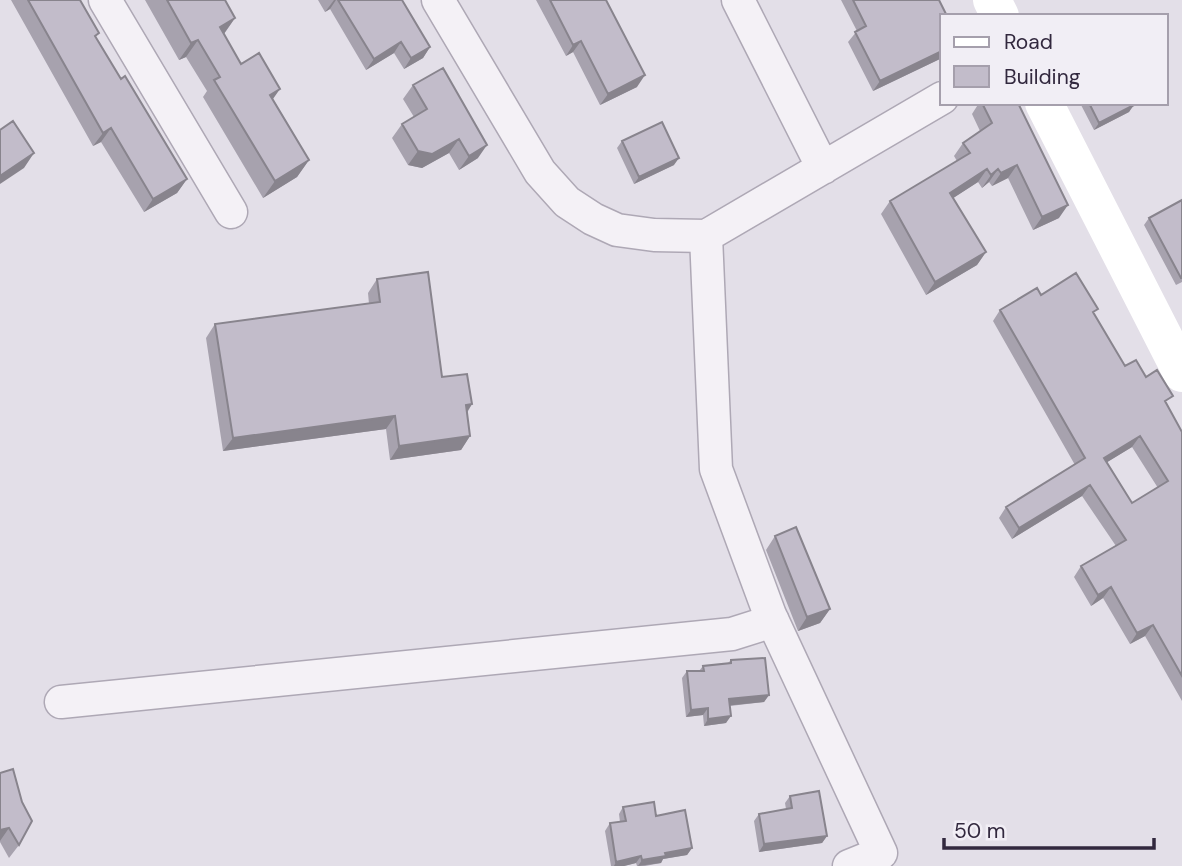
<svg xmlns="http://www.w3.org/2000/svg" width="1182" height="866" font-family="'DM Sans',sans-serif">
	<rect width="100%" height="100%" fill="#e3dfe8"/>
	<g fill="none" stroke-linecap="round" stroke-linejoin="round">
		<g stroke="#aea8b5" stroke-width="35">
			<path id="street" d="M105,0L231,212
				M438,0L540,172L567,202L593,219L617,230L654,235L706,236L942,98
				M738,0L823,168
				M706,236L716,469L770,615L881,853L849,866
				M61,702L732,634L773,621"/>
		</g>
		<use href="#street" stroke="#f4f1f6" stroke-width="32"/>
		<path stroke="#fff" stroke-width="38" d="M992,0L1000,16
			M1044,103L1182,373"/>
	</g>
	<path fill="#a7a2ae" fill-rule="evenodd" d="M11,0H80L96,38L121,79L187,179L177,193L144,212L101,142L93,146Z
		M145,0H225L235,18L224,34L241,64L273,99L309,160L297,177L263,198L203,97L207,91L186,57L179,60Z
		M318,0H402L430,47L423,58L404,69L394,53L366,70L330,9L325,12Z
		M536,0H606L637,87L600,105L573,52L566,56Z
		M841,0H939L942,16V58L873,91L848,42L857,31Z
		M413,85L478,158L459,170L449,153L422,168L408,165L392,138L402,124L414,117L403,99Z
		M979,103H1018L1059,218L1033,230L1008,178L992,186L989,182L982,188L978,182L953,198L986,252L977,265L926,295L881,214L890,201L957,161L954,156L963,143L980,131L972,114Z
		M1080,103H1133L1129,112L1094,130Z
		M622,141L674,165L634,184L617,148Z
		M1182,200V282L1176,285L1144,225L1149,218Z
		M377,279L442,377L472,404L467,413L470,436L461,450L390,460L386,429L223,451L206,338L215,324L369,304L368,293Z
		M1041,295L1094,315L1125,366L1146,377L1167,405L1182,432V701L1145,636L1130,644L1103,598L1091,606L1074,577L1081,566L1116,546L1082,496L1012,539L999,518L1006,507L1075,465L993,321L1000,310ZM1132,447L1158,488L1132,503L1107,462Z
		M775,536L830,609L820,623L798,631L766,550Z
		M731,660L769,695L764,702L730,706L726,723L704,726L703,715L686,717L682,678L687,671H699L703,666L728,663Z
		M0,773L19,845L9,858L0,842Z
		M790,796L827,836L822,843L759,852L754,821L759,814L786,809L785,803Z
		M623,807L656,816L692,848L687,855L663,859L661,863L645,866H637L636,863L624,866H611L605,831L610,823L620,822L619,814Z"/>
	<path fill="#88848d" d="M334,0H336L330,9L325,12Z
		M235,18L223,35L220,27Z
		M198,40L186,57L179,60L191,43Z
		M581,41L573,52L566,56L573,45Z
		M401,42L394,53L366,70L374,59Z
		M430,47L423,58L404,69L411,58Z
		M942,51V58L873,91L880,81Z
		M645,75L637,87L600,105L608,94Z
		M280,89L268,106L270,95Z
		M1134,105L1129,112L1094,130L1099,123Z
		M111,128L101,142L93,146L103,133Z
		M459,139L449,153L422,168L408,165L418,151Z
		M487,145L478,158L459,170L469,156Z
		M34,153L24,168L0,184V176Z
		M679,158L674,165L634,184L639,177Z
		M309,160L297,177L263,198L275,181Z
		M1017,165L1008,178L992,186L1001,173Z
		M987,169L978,182L941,206L950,193Z
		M998,169L989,182L982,188L991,175Z
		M187,179L177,193L144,212L153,199Z
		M1068,205L1059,218L1033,230L1042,217Z
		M986,252L977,265L926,295L935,282Z
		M472,404L463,418L466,405Z
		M395,416L386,429L223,451L233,438Z
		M470,436L461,450L390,460L399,446Z
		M1140,436L1132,447L1096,469L1104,458Z
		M1090,485L1082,496L1012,539L1019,528Z
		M1111,587L1103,598L1091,606L1098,595Z
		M830,609L820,623L798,631L807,617Z
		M1153,625L1145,636L1130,644L1137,633Z
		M769,695L764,702L724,706L729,699Z
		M708,708L703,715L686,717L691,710Z
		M731,716L726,723L704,726L708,719Z
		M9,828L0,841V830Z
		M827,836L822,843L759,852L764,844Z
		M692,848L687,855L663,859L661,863L638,866L642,860L665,853Z
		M641,856L636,863L624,866H614L616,862Z"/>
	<path fill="#c2bcca" stroke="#88848d" stroke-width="2" fill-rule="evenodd" d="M28,0H80L99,33L95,36L121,79L125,76L187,179L153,199L111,128L103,133Z
		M167,0H225L235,18L220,27L241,64L259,53L280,89L270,95L309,160L275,181L214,80L220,77L198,40L191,43Z
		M338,0H402L430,47L411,58L401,42L374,59Z
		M550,0H606L645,75L608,94L581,41L573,45Z
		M853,0H939L947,16H942V51L880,81L855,32L866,26Z
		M443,68L487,145L469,156L459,139L432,154L418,151L402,124L427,109L413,85Z
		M982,103H1018L1068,205L1042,217L1017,165L1001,173L998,169L991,175L987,169L950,193L986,252L935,282L890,201L970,153L963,143L992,123Z
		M1089,103H1133L1134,105L1099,123Z
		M13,121L34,153L0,176V130Z
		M662,122L679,158L639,177L622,141Z
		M1182,200V278H1181L1149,218Z
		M428,272L442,377L467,374L472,404L466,405L470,436L399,446L395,416L233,438L215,324L380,302L377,279Z
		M1076,273L1098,309L1093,312L1125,366L1136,360L1146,377L1157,370L1173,396L1165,401L1182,432V676L1153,625L1137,633L1111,587L1098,595L1081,566L1126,540L1090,485L1019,528L1006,507L1085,458L1000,310L1037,288L1041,295ZM1140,436L1168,481L1132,503L1104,458Z
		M796,527L830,609L807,617L775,536Z
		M765,658L769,695L729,699L731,716L708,719V708L691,710L687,671H704L703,666L731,663V660Z
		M13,769L22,802L32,821L19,845L9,828L0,830V773Z
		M819,791L827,836L764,844L759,814L792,808L790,796Z
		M654,802L656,816L685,810L692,848L665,853L666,856L642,860L641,856L616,862L610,823L626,821L623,807Z"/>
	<rect x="940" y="14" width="228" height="91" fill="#f1eef5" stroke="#a59fac" stroke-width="2"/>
	<rect x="954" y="37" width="35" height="10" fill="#ffffff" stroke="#a59fac" stroke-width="2"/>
	<text x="1004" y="49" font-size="21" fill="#32283e">Road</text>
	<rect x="954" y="66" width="35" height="21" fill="#c2bcca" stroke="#a59fac" stroke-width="2"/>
	<text x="1004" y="84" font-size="21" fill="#32283e">Building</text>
	<path d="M944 838v10h210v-10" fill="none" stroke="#32283e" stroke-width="3.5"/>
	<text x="954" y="838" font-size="21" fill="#32283e" stroke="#f1eef5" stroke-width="5" paint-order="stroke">50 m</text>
</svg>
